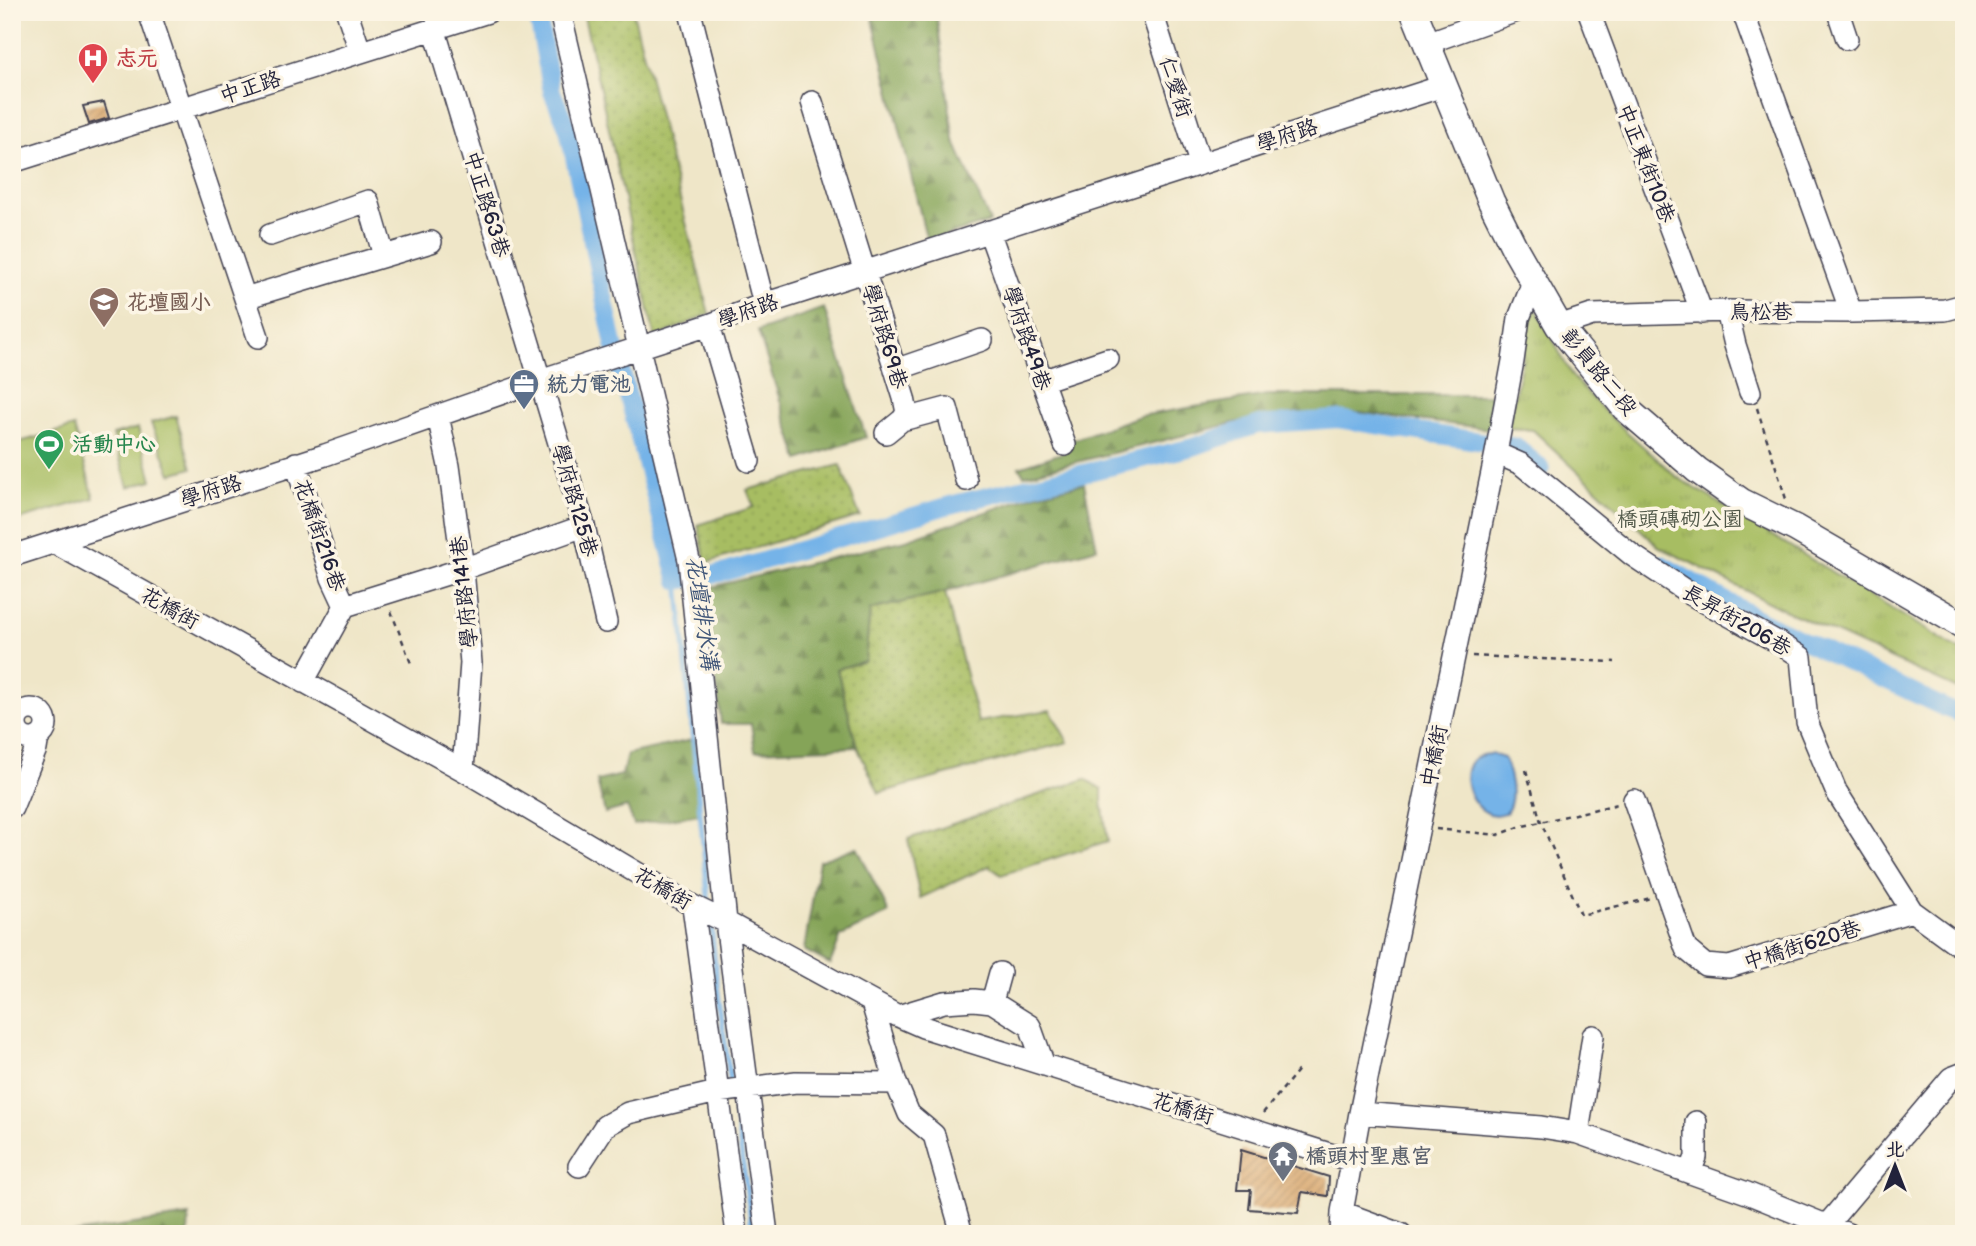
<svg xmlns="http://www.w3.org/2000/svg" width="1976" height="1246" font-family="'Balsamiq Sans','LXGW WenKai TC',sans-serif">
	<defs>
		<pattern id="grass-dots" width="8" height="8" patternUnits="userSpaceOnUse" patternTransform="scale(1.75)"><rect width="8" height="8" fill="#a7bd62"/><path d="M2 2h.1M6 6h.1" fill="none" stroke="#8fa256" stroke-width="1.8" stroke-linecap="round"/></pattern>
		<pattern id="forest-firs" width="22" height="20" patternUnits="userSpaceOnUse" patternTransform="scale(1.75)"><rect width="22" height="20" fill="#85a458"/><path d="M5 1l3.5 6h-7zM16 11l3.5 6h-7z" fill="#6c854a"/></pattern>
		<pattern id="park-tufts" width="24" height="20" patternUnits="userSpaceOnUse" patternTransform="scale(1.75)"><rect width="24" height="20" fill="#a7bd62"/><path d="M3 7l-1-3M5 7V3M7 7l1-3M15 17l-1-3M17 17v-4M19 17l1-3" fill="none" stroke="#8fa256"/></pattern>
		<pattern id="building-hatch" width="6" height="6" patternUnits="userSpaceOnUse" patternTransform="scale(1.75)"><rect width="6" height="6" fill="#d7a367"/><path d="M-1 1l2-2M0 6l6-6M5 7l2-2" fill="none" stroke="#ae8456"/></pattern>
	</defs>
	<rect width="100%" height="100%" fill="#fcf5e5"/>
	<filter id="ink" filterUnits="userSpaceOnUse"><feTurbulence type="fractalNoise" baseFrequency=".0143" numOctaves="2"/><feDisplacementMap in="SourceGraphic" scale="14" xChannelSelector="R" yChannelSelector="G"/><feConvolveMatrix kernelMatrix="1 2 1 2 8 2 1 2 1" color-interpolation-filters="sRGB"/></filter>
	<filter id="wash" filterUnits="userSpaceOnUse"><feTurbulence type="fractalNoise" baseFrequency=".00686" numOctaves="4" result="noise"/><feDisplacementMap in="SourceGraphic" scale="28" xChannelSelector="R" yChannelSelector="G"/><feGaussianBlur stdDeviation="1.57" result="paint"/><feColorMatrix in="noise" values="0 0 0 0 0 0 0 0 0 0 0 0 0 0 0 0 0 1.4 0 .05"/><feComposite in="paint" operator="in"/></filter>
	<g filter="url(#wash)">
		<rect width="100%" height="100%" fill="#efe6c8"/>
		<path fill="url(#grass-dots)" stroke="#64704e" stroke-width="2" d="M583,12H633L709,314L655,338Z
			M840,465L860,516L706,563L698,525L754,507L747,490Z
			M945,592L978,722L1050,710L1068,742L879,793L857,747L837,669L865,661L870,610Z
			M1085,779L1102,789V802L1108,841L1001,875L989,866L920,898L908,839Z"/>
		<path fill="url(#forest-firs)" stroke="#54634a" stroke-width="2" d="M871,12H936L954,140L990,222L927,241Z
			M824,308L866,437L799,460L758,331Z
			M1267,395H1497L1490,429L1361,413L1292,414L1233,423L1024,475L1019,467L1065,452L1064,443L1140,416Z
			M1084,483L1097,548L945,592L870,610L865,661L837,669L857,747L755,751L751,724H721L707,588L906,540L1034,495Z
			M696,739L700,814L634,825L627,807L605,813L597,781L622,775L627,754Z
			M857,847L889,913L841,936L830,964L804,950L819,861Z
			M189,1216L188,1234H66Z"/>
		<path fill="url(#park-tufts)" stroke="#64704e" stroke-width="2" d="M1536,308L1572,376L1606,413L1677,477L1964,653V692L1778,607L1658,546L1533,430L1508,428L1530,322Z"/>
		<path fill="#a7bd62" stroke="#64704e" stroke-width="2" d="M176,416L192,468L171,474L151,423Z
			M74,427L94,498L12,522V444Z
			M138,428L152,480L128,487L113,435Z"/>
		<path fill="#75b3e8" stroke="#4c6a92" stroke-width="2" d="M1491,754L1504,758C1510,774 1517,798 1506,813C1503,813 1499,815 1495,815C1468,812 1455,765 1479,756C1483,754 1487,755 1491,754Z"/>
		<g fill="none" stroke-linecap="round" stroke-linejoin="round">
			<path stroke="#75b3e8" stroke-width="5" d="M678,581L709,908
				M711,921L717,985L731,1085
				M733,1095L753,1234"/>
			<path stroke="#75b3e8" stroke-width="18" d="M537,12L552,92L568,129L614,344L678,581L726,572L950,505L1193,447L1257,425L1338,419L1516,447L1541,468
				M1661,564L1764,622L1945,708L1964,715"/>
		</g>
		<g id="blocks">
			<path fill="url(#building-hatch)" d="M104,102L109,118L89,124L83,106Z
				M1241,1150L1329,1177L1328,1196L1302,1192L1298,1213L1249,1209L1251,1190H1237Z"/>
		</g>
	</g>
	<g filter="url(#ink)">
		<use href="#blocks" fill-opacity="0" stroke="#413f50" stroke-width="2"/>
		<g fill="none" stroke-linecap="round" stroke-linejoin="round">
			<g stroke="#413f50" stroke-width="24">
				<path id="minor" d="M149,12L258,337
					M347,12L360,51
					M560,12L689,560L726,922L767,1234
					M690,12L764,304
					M1152,12L1200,163
					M1589,12L1702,313
					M1743,12L1851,312
					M1838,12L1847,39
					M434,28L584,526L606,622
					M1427,43L1514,12
					M812,102L904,398L907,413L902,420L886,433
					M12,162L488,12
					M989,231L1065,445
					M270,235L368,201L384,256
					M245,298L431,242
					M1727,311L1735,345L1750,392
					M709,325L749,461
					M1559,326L1592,315L1727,311L1851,312L1945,310L1964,305
					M895,370L982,340
					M1042,381L1108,359
					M438,416L449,466L463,569L471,663L463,770
					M902,420L947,408L966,480
					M1496,453L1521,464L1632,555L1692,595L1781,644L1801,657L1807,722L1836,791L1912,911L1964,949
					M296,463L332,578L345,606
					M55,543L463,770L693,906L726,922L898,1016L923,1027L1352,1161
					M12,556L325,455L540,380L709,325L764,304L1443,86
					M345,606L463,569L584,526
					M303,682L345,606
					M16 724a15 15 0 1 1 30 0a15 15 0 1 1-30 0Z
					M1634,800L1686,949L1705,965L1729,967L1912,911
					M12,808L36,749L38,737
					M693,906L737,1234
					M992,1002L1000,973
					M872,1003L896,1083L909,1114L934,1135L962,1234
					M898,1016L944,1002L974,1000L992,1002L1030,1026L1044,1065
					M1360,1113L1541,1127L1578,1133L1747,1193L1848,1234
					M1578,1133L1593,1036
					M579,1166L605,1126L628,1113L717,1092L796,1082L896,1083
					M1690,1173L1696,1157V1122
					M1342,1212L1401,1234
					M1826,1226L1951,1078L1964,1073
					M1341,1234L1342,1212L1360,1113L1496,453L1513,361L1519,318L1534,280"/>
			</g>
			<g stroke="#413f50" stroke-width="29">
				<path id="major" d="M1414,12L1491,201L1515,249L1559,326L1625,408L1697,470L1742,502L1795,528L1964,626"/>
			</g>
			<path stroke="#413f50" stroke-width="2.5" stroke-dasharray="5 5" stroke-linecap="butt" d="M1757,408L1786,499
				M391,611L412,666
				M1472,656L1615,662
				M1526,770L1541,822L1581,915L1651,898
				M1436,829L1498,835L1519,827L1618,804
				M1263,1113L1301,1067"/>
			<use href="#minor" stroke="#fff" stroke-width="21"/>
			<use href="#major" stroke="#fff" stroke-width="26"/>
		</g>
	</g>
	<defs>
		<g id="hospital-pin" transform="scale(1.575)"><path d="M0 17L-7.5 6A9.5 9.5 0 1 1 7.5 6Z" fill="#e0444e" stroke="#fcf5e5"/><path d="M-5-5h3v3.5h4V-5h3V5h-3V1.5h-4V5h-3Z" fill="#fff"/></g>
		<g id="school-pin" transform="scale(1.575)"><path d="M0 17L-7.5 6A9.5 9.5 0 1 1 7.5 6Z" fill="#8d6e63" stroke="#fcf5e5"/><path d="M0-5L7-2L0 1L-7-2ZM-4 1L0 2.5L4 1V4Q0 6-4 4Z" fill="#fff"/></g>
		<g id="office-pin" transform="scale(1.575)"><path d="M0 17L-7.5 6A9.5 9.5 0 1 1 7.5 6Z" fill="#5c6f8a" stroke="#fcf5e5"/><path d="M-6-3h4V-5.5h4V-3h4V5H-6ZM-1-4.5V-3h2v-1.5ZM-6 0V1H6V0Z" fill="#fff"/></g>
		<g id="stadium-pin" transform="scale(1.575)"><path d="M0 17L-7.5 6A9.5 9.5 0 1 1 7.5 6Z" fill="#2e9e5b" stroke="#fcf5e5"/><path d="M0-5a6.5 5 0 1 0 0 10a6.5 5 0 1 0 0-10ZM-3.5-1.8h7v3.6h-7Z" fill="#fff"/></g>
		<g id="temple-pin" transform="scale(1.575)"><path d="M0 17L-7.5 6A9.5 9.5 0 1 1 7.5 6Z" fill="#6b7280" stroke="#fcf5e5"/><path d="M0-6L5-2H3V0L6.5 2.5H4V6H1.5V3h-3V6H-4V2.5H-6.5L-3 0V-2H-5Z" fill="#fff"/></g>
	</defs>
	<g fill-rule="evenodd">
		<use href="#hospital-pin" x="93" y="58"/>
		<use href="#school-pin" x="104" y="302"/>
		<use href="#office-pin" x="524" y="384"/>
		<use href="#stadium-pin" x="49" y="444"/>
		<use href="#temple-pin" x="1283" y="1156"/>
	</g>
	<g text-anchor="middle" stroke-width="7" stroke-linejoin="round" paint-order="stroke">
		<g font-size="21" font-weight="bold" fill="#be3a42" stroke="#fcf5e5" text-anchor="start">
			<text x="116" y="65">志元</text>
		</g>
		<g font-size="21" fill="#22223b" stroke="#fcf5e5">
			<text transform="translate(250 87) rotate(-18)" y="7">中正路</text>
			<text transform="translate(1176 87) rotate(72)" y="7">仁愛街</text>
			<text transform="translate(1287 135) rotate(-18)" y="7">學府路</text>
			<text transform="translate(1646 163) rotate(69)" y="7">中正東街10巷</text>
			<text transform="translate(487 204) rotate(73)" y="7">中正路63巷</text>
			<text transform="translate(748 311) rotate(-20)" y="7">學府路</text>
			<text x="1761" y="319">鳥松巷</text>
			<text transform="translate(885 336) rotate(73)" y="7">學府路69巷</text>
			<text transform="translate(1027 338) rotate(71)" y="7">學府路49巷</text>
			<text transform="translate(1599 372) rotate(50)" y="7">彰員路二段</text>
			<text transform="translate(211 491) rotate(-18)" y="7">學府路</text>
			<text transform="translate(575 500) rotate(74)" y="7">學府路125巷</text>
			<text transform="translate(320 535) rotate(71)" y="7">花橋街216巷</text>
			<text transform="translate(464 592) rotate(-96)" y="7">學府路141巷</text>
			<text transform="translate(170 608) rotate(29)" y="7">花橋街</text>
			<text transform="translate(1737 620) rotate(30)" y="7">長昇街206巷</text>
			<text transform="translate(1434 756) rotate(-79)" y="7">中橋街</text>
			<text transform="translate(663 888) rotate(30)" y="7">花橋街</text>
			<text transform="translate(1802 945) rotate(-17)" y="7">中橋街620巷</text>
			<text transform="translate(1183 1108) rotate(17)" y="7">花橋街</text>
		</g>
		<g font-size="21" font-weight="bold" fill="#785e54" stroke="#fcf5e5" text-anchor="start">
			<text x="127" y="309">花壇國小</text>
		</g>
		<g font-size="21" font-weight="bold" fill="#4e5e75" stroke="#fcf5e5" text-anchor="start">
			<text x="547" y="391">統力電池</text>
		</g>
		<g font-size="21" font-weight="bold" fill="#27864d" stroke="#fcf5e5" text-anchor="start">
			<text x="72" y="451">活動中心</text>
		</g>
		<g font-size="21" fill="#515849" stroke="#fcf5e5">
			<text x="1680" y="526">橋頭磚砌公園</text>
		</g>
		<g font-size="21" font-weight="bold" fill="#5b616d" stroke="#fcf5e5" text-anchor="start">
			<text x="1306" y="1163">橋頭村聖惠宮</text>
		</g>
		<g font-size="23" font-style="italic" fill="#3f5578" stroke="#fcf5e5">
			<text transform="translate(703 613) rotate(82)" y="8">花壇排水溝</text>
		</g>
	</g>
	<rect width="1976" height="1246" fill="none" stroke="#fcf5e5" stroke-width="42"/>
	<g transform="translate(1895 1166)" stroke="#fcf5e5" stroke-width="5" paint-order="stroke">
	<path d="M0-5L12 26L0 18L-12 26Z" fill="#22223b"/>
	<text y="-10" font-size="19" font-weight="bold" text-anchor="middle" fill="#22223b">北</text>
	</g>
</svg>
